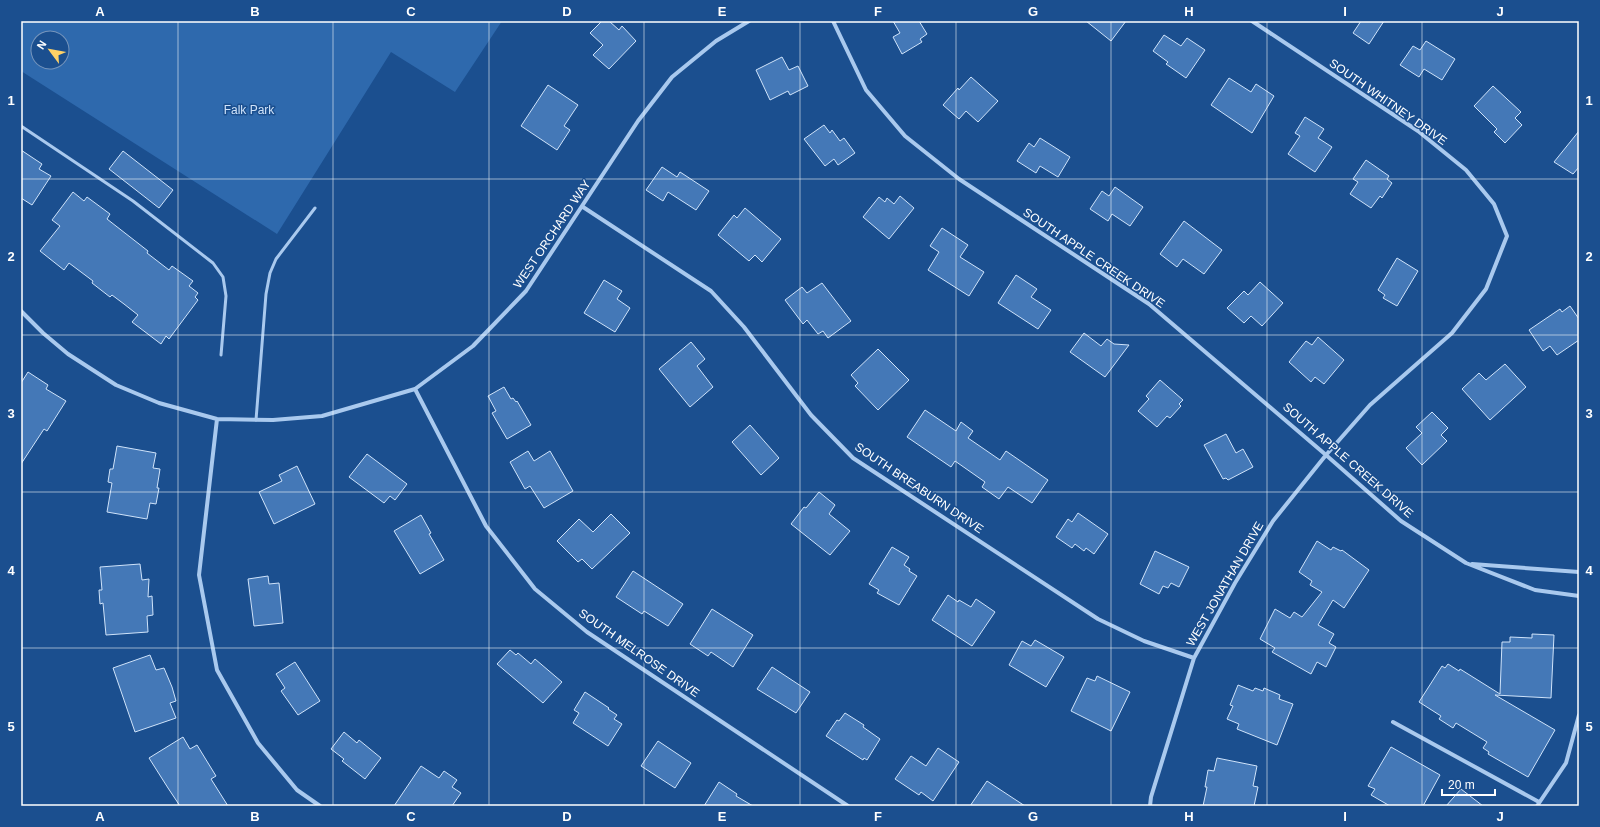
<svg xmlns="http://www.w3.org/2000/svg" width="1600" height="827" font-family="Arial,sans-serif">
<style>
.green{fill:#2e69ad;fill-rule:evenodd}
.building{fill:#4478b7;stroke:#cfe3fa}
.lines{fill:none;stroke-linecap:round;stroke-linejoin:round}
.service{stroke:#a9c9ee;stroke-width:3}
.minor{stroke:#a9c9ee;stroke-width:4}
.grid{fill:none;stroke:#fff;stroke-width:1;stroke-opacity:0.55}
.labels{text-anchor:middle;stroke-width:3;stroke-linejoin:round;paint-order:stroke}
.street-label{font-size:12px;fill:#fff;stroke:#1b4f8f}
.park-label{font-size:12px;fill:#cfe3fa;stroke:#1b4f8f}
.neatline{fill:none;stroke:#fff;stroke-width:1.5}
.grid-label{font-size:13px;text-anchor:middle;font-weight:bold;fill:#fff}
</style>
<rect width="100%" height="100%" fill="#1b4f8f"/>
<!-- green -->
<path class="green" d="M21 21H502L455 92 391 52 277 234 21 71ZM38 38H62V62H38Z"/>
<!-- building -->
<path class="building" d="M602 21H609L619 30 622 26 636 41 609 69 593 55 603 45 590 33Z
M893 21H919L927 34 920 39 922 42 902 54 893 37 900 33Z
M1086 21H1126L1111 41Z
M1361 21H1384L1369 44 1353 33Z
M1164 35 1181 46 1187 38 1205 50 1186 78 1166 64 1168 62 1153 51Z
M1426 41 1455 59 1442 80 1424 69 1419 77 1400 65 1413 46 1420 50Z
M782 57 789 70 798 66 808 86 790 95 788 91 770 100 756 70Z
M971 77 998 101 978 122 966 111 959 119 943 105 958 88 959 90Z
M1229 78 1251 92 1256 84 1274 96 1252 133 1211 105Z
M548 85 578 105 564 126 570 130 557 150 521 126Z
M1493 86 1521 112 1515 118 1522 125 1505 143 1494 132 1497 129 1474 106Z
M1305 117 1324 129 1318 138 1332 147 1315 172 1288 154 1300 136 1295 133Z
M824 125 830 133 832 130 840 141 844 138 855 153 838 165 834 159 825 166 804 139Z
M1579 131V167L1573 174 1554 162Z
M1040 138 1070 157 1058 177 1040 166 1036 173 1017 161 1029 143 1034 147Z
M21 150 42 164 39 169 51 176 32 205 21 198Z
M123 151 173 190 159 208 109 169Z
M1366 160 1389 176 1387 179 1392 183 1382 198 1380 196 1371 208 1350 194 1358 182 1353 179Z
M662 167 677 177 680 172 709 191 696 210 668 192 663 201 646 190Z
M1115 187 1143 207 1130 226 1112 214 1108 221 1090 209 1102 191 1109 196Z
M73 192 84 201 87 197 110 214 107 219 148 251 147 253 169 270 172 266 193 281 189 286 198 293 195 297 198 300 169 339 166 336 161 344 132 322 138 315 124 304 112 295 110 297 92 283 93 281 69 263 64 270 40 251 60 226 52 220Z
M900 196 914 208 889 239 863 217 879 197 885 202 887 198 894 204Z
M745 208 781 239 762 262 755 255 749 261 718 235 734 215 737 218Z
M1184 221 1222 250 1204 274 1183 259 1177 267 1160 254Z
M942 228 968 245 960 257 984 272 969 296 928 270 939 252 930 246Z
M1397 258 1418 271 1397 306 1383 298 1385 295 1378 290Z
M1016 275 1037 289 1031 297 1051 310 1038 329 998 303Z
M604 280 622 291 617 299 630 308 615 332 584 313Z
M1260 282 1283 303 1262 326 1251 316 1244 323 1227 308 1244 291 1248 295Z
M822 283 851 321 828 338 823 331 818 334 807 320 803 324 785 300 802 287 807 293Z
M1570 306 1579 319V340L1557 355 1550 346 1543 351 1529 330 1560 309 1562 312Z
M1084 333 1101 346 1107 339 1114 344 1129 345 1105 377 1070 352Z
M1318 337 1344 360 1324 384 1315 377 1311 382 1289 362 1306 341 1312 345Z
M691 342 705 359 697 366 713 387 690 407 659 369Z
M878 349 909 380 878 410 855 386 858 383 851 375Z
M1505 364 1526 387 1490 420 1462 389 1479 373 1486 380Z
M28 372 48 385 46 389 66 401 47 431 44 429 21 464V383Z
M1160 380 1183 400 1179 404 1181 406 1170 418 1167 416 1157 427 1138 411 1149 399 1146 396Z
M504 387 511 399 513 398 516 402 517 401 531 425 507 439 492 413 496 411 488 396Z
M925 410 956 431 961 422 973 431 968 438 1000 460 1006 451 1048 480 1032 503 1008 487 999 499 982 487 985 482 955 461 951 467 907 437Z
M1432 412 1448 428 1441 435 1447 441 1422 465 1406 448 1422 433 1416 427Z
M750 425 779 458 761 475 732 442Z
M1226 434 1236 453 1243 449 1253 467 1228 480 1226 478 1223 479 1204 445Z
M117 446 156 453 153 468 160 469 157 488H159L156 504 150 503 147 519 107 512 112 483 108 482 110 469H113Z
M528 451 534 461 550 451 573 491 544 508 530 486 525 489 510 462Z
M367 454 407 484 395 500 390 496 384 503 349 477Z
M297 466 315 504 274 524 259 492 282 481 279 475Z
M819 492 835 505 829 514 850 531 830 555 791 524 804 507 806 508Z
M1078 513 1108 534 1094 554 1086 548 1084 551 1075 544 1072 548 1056 537 1068 519 1072 522Z
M611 514 630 533 592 569 582 559 578 562 557 541 579 519 593 532Z
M421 515 431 533 429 534 444 560 420 574 394 531Z
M1317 541 1331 550 1333 547 1341 551 1342 550 1369 570 1344 608 1333 600 1318 625 1334 634 1329 643 1336 647 1326 667 1317 662 1311 674 1272 652 1275 648 1260 639 1275 609 1290 618 1294 612 1302 617 1322 592 1310 585 1312 581 1299 572Z
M892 547 909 557 904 565 910 569 909 571 917 576 899 605 877 593 879 590 869 584Z
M1155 551 1189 567 1179 587 1171 583 1168 588 1163 586 1159 594 1140 584Z
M140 564 142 580 149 579 148 597 152 596 153 615 147 616 148 632 106 635 103 603 100 604 99 590H102L100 567Z
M633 571 683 604 668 626 644 611 642 614 616 597Z
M268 576 269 584 279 583 283 623 254 626 248 579Z
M948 595 958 602 959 600 971 607 976 599 995 612 972 646 932 620Z
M712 609 753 635 733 667 711 652 708 656 690 644Z
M1532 634 1554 635 1551 698 1495 695 1555 730 1528 777 1488 754 1489 752 1483 748 1487 742 1456 723 1453 728 1439 719 1441 716 1419 702 1442 666 1445 668 1448 664 1459 671 1460 669 1500 694 1502 642H1510V637L1532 638Z
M1035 640 1064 657 1046 687 1009 665 1022 641 1031 646Z
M510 650 516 655 518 653 531 664 535 659 562 682 543 703 497 664Z
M150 655 156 670 164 668 172 687 176 701 170 703 176 718 135 732 113 668Z
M295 662 320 701 298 715 281 691 285 688 276 674Z
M772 667 810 692 796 713 757 689Z
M1097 676 1130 692 1111 731 1071 711 1087 678 1095 681Z
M1238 685 1253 691 1255 688 1263 691 1264 688 1280 695 1279 699 1293 704 1277 745 1237 729 1239 724 1227 719 1233 706 1230 705Z
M585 692 609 708 608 709 617 715 614 719 622 724 608 746 573 723 579 713 574 710Z
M845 713 864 725 863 727 880 739 867 760 864 758 863 760 826 736 837 720 839 721Z
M344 732 357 743 359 740 381 758 365 779 342 761 344 759 331 749Z
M183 737 190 749 197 745 216 776 211 779 228 806H180L168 788 149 758Z
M658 741 691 763 675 788 641 766Z
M1391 747 1440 775 1423 806H1390L1371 795 1375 789 1368 786Z
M938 748 959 762 933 801 921 792 919 795 895 779 911 756 926 766Z
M1217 758 1257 766 1253 786 1258 787 1254 806H1203L1207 787H1205L1208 770 1214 771Z
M421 766 439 778 444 771 457 780 452 787 461 793 452 806H394Z
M987 781 1025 806H970Z
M719 782 737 794 736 796 753 806H704Z
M1461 789 1483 806H1446Z"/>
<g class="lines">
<!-- service -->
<path class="service" d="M21 126 133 201 213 263 223 277 226 296 221 355
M256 420 266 294 270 273 276 259 315 208"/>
<!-- minor -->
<path class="minor" d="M833 21 866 90 905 136 959 179 1149 304 1326 455 1401 521 1466 563 1535 590 1579 596
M583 207 711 291 744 327 811 415 853 458 1098 619 1144 641 1194 658
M21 311 43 333 68 354 116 385 159 403 217 419 273 420 322 416 415 389 473 346 526 291 638 121 672 77 716 41 749 21
M415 389 486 526 535 589 587 632 848 806
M217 419 199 575 217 670 258 743 297 790 320 806
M1472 564 1579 572
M1393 722 1539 802
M1150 806 1151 797 1194 658 1235 583 1273 521 1326 455 1370 405 1452 333 1486 289 1507 236 1494 204 1466 170 1418 131 1252 21
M1537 806 1566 763 1579 715"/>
</g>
<!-- grid -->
<path class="grid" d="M178 21V806M333 21V806M489 21V806M644 21V806M800 21V806M956 21V806M1111 21V806M1267 21V806M1422 21V806M21 179H1579M21 335H1579M21 492H1579M21 648H1579"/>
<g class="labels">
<!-- street labels -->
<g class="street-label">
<text transform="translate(1388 102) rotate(35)" y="4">SOUTH WHITNEY DRIVE</text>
<text transform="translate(552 234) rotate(-56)" y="4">WEST ORCHARD WAY</text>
<text transform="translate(1094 258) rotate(34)" y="4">SOUTH APPLE CREEK DRIVE</text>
<text transform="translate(1348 460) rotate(41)" y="4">SOUTH APPLE CREEK DRIVE</text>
<text transform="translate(919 488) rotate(34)" y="4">SOUTH BREABURN DRIVE</text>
<text transform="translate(1225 584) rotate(-60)" y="4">WEST JONATHAN DRIVE</text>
<text transform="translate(639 653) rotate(35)" y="4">SOUTH MELROSE DRIVE</text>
</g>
<!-- park labels -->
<g class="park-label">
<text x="249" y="114">Falk Park</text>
</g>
</g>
<!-- border -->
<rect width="1600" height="827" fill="none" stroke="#1b4f8f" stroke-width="44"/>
<!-- north arrow -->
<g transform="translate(50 50) rotate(302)"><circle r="19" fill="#1b4f8f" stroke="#7695bc"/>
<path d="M0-3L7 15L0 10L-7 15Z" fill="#ffd166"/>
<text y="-6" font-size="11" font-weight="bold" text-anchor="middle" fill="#ffffff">N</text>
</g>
<!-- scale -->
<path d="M1442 789v6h53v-6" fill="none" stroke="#ffffff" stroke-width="2"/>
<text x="1448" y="789" font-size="12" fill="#ffffff" stroke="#1b4f8f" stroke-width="3" paint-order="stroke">20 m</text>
<rect x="22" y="22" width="1556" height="783" class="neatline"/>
<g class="grid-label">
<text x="100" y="16">A</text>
<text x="255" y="16">B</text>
<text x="411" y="16">C</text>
<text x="567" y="16">D</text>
<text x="722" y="16">E</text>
<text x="878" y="16">F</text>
<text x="1033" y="16">G</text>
<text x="1189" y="16">H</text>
<text x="1345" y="16">I</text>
<text x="1500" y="16">J</text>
<text x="11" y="105">1</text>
<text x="1589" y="105">1</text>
<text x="11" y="261">2</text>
<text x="1589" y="261">2</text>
<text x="11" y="418">3</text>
<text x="1589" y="418">3</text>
<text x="11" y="575">4</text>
<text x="1589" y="575">4</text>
<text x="11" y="731">5</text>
<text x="1589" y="731">5</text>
<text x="100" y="821">A</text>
<text x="255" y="821">B</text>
<text x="411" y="821">C</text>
<text x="567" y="821">D</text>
<text x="722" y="821">E</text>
<text x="878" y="821">F</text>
<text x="1033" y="821">G</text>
<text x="1189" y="821">H</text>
<text x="1345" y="821">I</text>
<text x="1500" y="821">J</text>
</g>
</svg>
